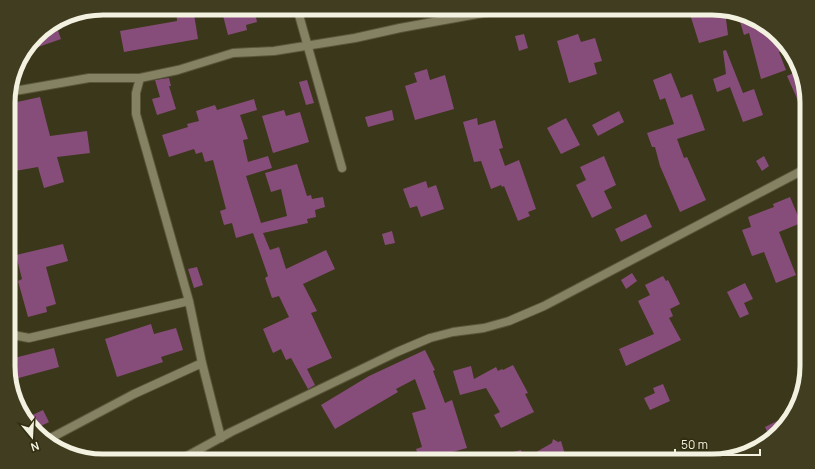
<svg xmlns="http://www.w3.org/2000/svg" width="815" height="469" font-family="Manrope,sans-serif">
<style>
.building{fill:#874d7a}
.lines{fill:none;stroke-linecap:round;stroke-linejoin:round}
.minor-casing{stroke:#58553a;stroke-width:10}
.minor{stroke:#858264;stroke-width:8}
.rim{fill:none;stroke:#f3f2e0;stroke-width:5}
</style>
<rect width="100%" height="100%" fill="#3b371a"/>
<!-- building -->
<path class="building" d="M176 8H193L198 39 124 52 120 31 177 21Z
M221 8H254L257 22 246 25 247 30 228 35Z
M700 8H712L725 11 728 35 699 43 689 11Z
M738 15 760 21 764 30 768 29 780 40 784 51 779 52 786 70 761 79 749 33 744 35Z
M55 22 61 39 24 52 40 32Z
M524 34 528 48 519 51 515 36Z
M578 34 581 42 595 38 602 61 594 63 597 74 569 83 557 41Z
M726 50 743 93 754 89 763 115 743 122 730 87 717 92 713 79 726 74 723 51Z
M427 69 430 80 445 75 454 109 415 120 405 86 417 82 414 73Z
M798 71 807 96V100L799 103 787 76Z
M671 73 681 98 692 94 705 130 677 139 684 158 687 157 706 200 680 212 660 166 655 147H652L647 133 674 124 665 98 660 100 653 80Z
M169 78 171 86H169L176 109 157 115 152 99 160 97 155 80Z
M307 80 314 103 306 105 299 82Z
M40 97 50 136 87 131 90 153 57 157 64 182 44 188 38 167 9 172V102L16 100 17 102Z
M254 99 257 110 240 115 248 139 243 140 248 162 268 156 272 168 246 176 261 223 287 216 281 189 271 192 265 173 297 164 307 196 311 195 312 199 323 197 325 207 315 210 316 217 307 219 308 223 263 233 270 250 279 247 286 269 326 250 335 269 303 284 317 311 311 313 332 358 307 369 315 385 308 389 291 358 286 360 281 349 273 353 263 329 289 317 279 296 272 298 265 278 268 276 253 233 236 238 232 223 224 225 220 211 226 209 213 160 205 162 202 152 196 154 194 149 169 157 162 135 188 127 187 124 199 121 196 111 215 105 217 110Z
M284 110 286 116 300 112 309 142 273 153 262 116Z
M392 110 394 120 368 127 365 117Z
M619 111 624 122 598 136 592 125Z
M477 118 478 125 495 120 503 148 499 149 505 166 519 160 536 209 528 212 530 216 518 221 504 186 502 187 501 185 491 189 481 161 474 162 463 122Z
M566 118 580 145 561 154 547 128Z
M604 156 616 185 604 191 612 208 592 218 576 185 586 180 580 167Z
M764 156 769 166 762 171 756 161Z
M426 181 428 188 436 185 444 209 421 217 417 206 410 208 403 189Z
M790 197 801 223 779 232 796 275 776 283 764 252 752 256 742 230 751 227 748 217 774 207 773 204Z
M646 214 652 227 621 242 615 229Z
M392 231 395 243 385 245 382 234Z
M63 244 68 261 46 267 56 304 46 307 47 312 28 317 18 281 22 279 16 255Z
M197 267 203 285 194 288 188 269Z
M632 273 637 281 626 289 621 280Z
M663 276 666 281 668 280 680 304 670 309 673 316 669 318 681 340 626 366 619 349 654 334 638 301 650 295 645 285Z
M745 283 753 299 744 303 749 314 740 318 727 292Z
M151 324 154 334 176 328 183 350 161 357 163 362 117 377 105 339Z
M54 348 59 367 15 379 10 359Z
M425 350 435 370 433 371 445 403 452 400 467 448 420 461 416 449 422 447 412 413 426 409 415 379 396 389 398 392 335 429 321 405 369 376Z
M513 365 528 393 525 394 534 412 501 428 494 415 500 412 486 388 460 395 453 371 471 366 474 379 496 367 498 371 502 369 503 370Z
M663 384 670 401 650 410 644 398 655 393 653 388Z
M43 410 49 422 35 429 24 419Z
M791 414 792 416 770 438 765 427Z
M553 439 558 442 561 441 567 461H511L509 453 521 450 524 459 552 443Z"/>
<g class="lines">
<!-- minor casing -->
<g class="minor-casing">
<path id="minor" d="M297 8 342 168
M140 78 136 93V114L189 301 202 363 221 438
M9 92 89 78H140L178 70 233 53 274 51 355 38 400 28 511 8
M9 327 13 335 29 338 189 301
M47 440 134 394 202 363
M178 461 231 432 397 352 430 338 453 332 484 328 509 321 544 306 807 168"/>
</g>
<!-- minor -->
<use href="#minor" class="minor"/>
</g>
<!-- crop -->
<path d="M0 0H815V469H0ZM103 15H712A88 88 0 0 1 800 103V366A88 88 0 0 1 712 454H103A88 88 0 0 1 15 366V103A88 88 0 0 1 103 15Z" fill="#413d21" fill-rule="evenodd"/>
<path class="rim" d="M103 15H712A88 88 0 0 1 800 103V366A88 88 0 0 1 712 454H103A88 88 0 0 1 15 366V103A88 88 0 0 1 103 15Z"/>
<!-- north arrow -->
<g transform="translate(32 437) rotate(162)" stroke="#312d10" stroke-width="3" paint-order="stroke">
<path d="M0-3L7 15L0 10L-7 15Z" fill="#f3f2e0"/>
<text y="-6" font-size="11" font-weight="bold" text-anchor="middle" fill="#f3f2e0">N</text>
</g>
<!-- scale -->
<path d="M675 449v6h85v-6" fill="none" stroke="#f3f2e0" stroke-width="2"/>
<text x="681" y="449" font-size="12" fill="#f3f2e0" stroke="#312d10" stroke-width="3" paint-order="stroke">50 m</text>
</svg>
